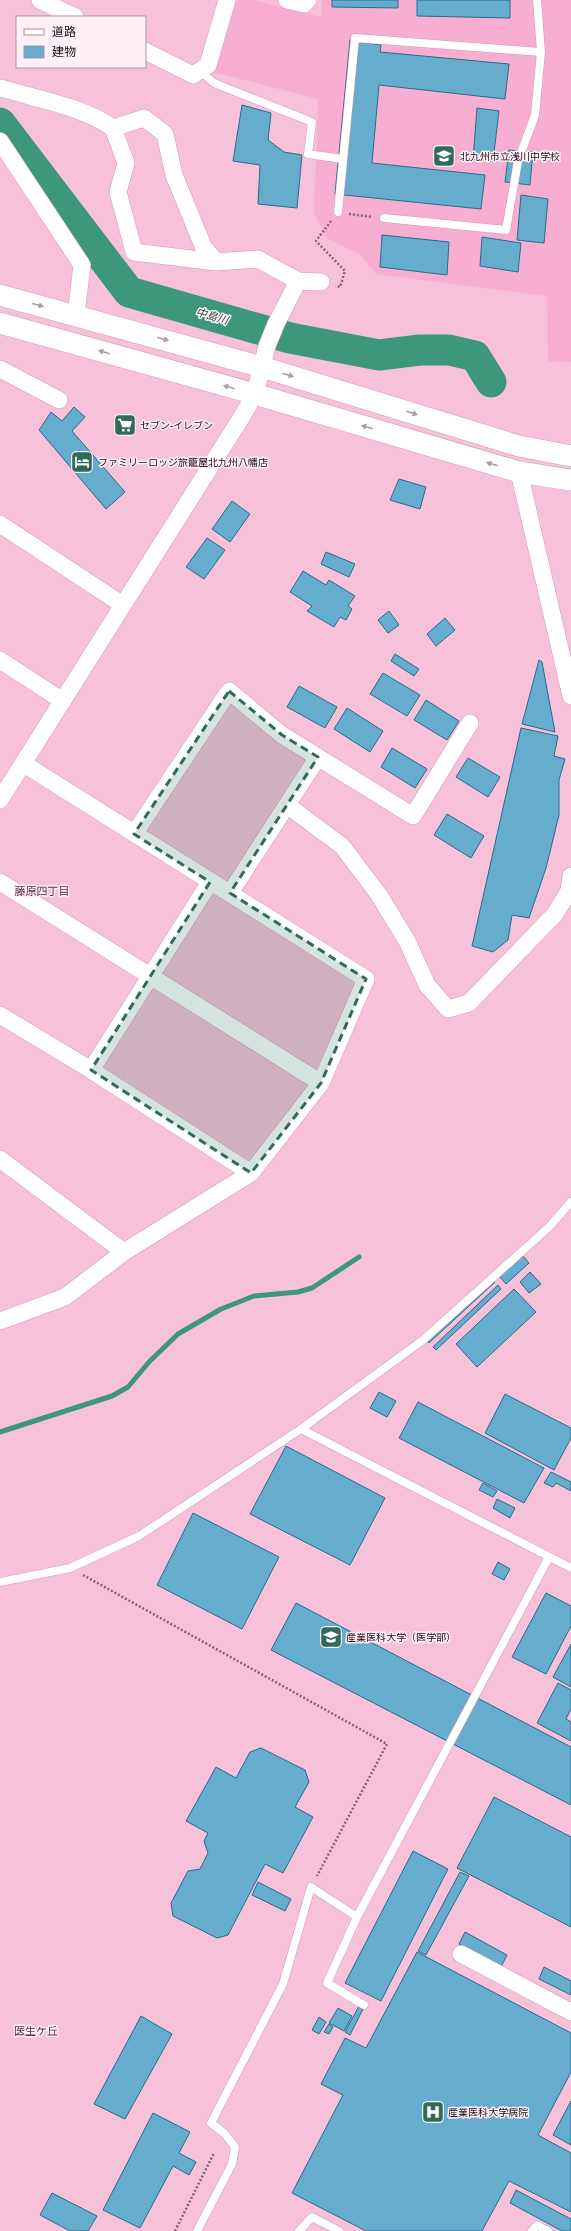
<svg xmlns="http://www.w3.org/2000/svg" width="571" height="2231" font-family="Helvetica,'Noto Sans JP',sans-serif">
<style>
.built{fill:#f8aed0}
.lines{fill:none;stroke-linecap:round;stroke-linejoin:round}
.stream{stroke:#3d977b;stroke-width:5}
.river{stroke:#3d977b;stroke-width:31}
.building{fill:#65accd;stroke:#246d8c}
.service-casing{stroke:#d596b3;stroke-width:9}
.minor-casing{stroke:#d596b3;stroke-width:18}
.tertiary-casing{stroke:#d596b3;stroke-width:22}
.path{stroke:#886275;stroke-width:2.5;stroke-dasharray:2 2;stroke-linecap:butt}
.service{stroke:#fff;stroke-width:8}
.minor{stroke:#fff;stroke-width:17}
.tertiary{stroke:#fff;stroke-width:21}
.oneway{fill:#a79da2}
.marked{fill:#2e6c59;fill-opacity:0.2;stroke:#2e6c59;stroke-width:3;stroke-dasharray:8 5;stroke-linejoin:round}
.labels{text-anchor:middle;stroke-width:3;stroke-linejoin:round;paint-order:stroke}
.poi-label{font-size:10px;fill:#220b17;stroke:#fef0f6;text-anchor:start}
.water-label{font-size:11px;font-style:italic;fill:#2b473d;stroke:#fef0f6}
.neighbourhood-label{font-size:11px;fill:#622c48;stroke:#fef0f6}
</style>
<rect width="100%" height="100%" fill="#f7c1da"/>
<!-- built -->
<path class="built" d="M240 0H254L321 17 322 0H571V362L548 361 547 296 376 274 361 255 328 239 314 213 318 99 213 72 236 1Z"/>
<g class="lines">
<!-- stream -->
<path class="stream" d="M0 1432 112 1396 128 1387 149 1362 178 1334 221 1309 254 1296 298 1292 312 1288 359 1257"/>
<!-- river -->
<path class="river" d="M0 123 129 292 290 338 379 355 420 350H449L475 356 491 382"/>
</g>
<!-- building -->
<path class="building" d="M332 0H398V8L332 7Z
M417 0H510V18L417 16Z
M350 40 381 45 380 52 509 64 505 99 379 85 372 163 485 175 481 209 335 194Z
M242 105 271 113 268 140 284 152 302 155 297 208 258 204 260 165 233 161Z
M477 108 499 111 493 161 473 159Z
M509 150 533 152 530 185 505 182Z
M521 195 548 199 544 243 517 240Z
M382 235 449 242 447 275 380 267Z
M482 237 521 243 518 272 480 266Z
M74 407 85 417 72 431 125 492 106 509 39 430 51 412 62 421Z
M399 479 426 487 420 509 390 500Z
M232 501 250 514 230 542 212 529Z
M207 538 225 550 204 579 186 567Z
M326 552 355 564 349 577 321 564Z
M303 571 326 585 329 580 355 596 348 606 352 609 346 620 340 617 334 627 307 611 312 606 290 592Z
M389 611 399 625 388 633 378 620Z
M445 618 455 630 436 646 427 634Z
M395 654 419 669 414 676 391 661Z
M539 660 542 662 555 732 522 724Z
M383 673 420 695 407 716 370 694Z
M299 686 337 707 325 728 287 707Z
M426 700 459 721 447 740 414 720Z
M347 708 383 731 370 752 334 729Z
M521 728 558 736 554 756 565 759 559 780V815L546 868 529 918 512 915 508 940 493 952 472 946Z
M392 748 427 769 415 788 381 767Z
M468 758 500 777 488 797 456 777Z
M447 814 484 836 471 858 434 835Z
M521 1254 529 1263 506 1284 499 1276Z
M530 1272 541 1284 529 1293 520 1282Z
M491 1278 495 1282 429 1343 426 1339Z
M498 1285 501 1289 436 1350 433 1347Z
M514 1289 536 1312 477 1367 456 1344Z
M379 1392 396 1401 387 1417 370 1408Z
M505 1394 571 1428V1438L554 1470 485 1433Z
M418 1402 544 1468 524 1503 399 1438Z
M286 1446 385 1498 350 1565 250 1514Z
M551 1472 571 1482V1491L556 1483 553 1487 544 1483Z
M483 1483 497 1491 493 1497 479 1490Z
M497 1499 515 1508 510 1518 493 1508Z
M193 1513 279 1557 242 1629 157 1585Z
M498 1562 510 1569 504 1580 492 1574Z
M546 1593 571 1606V1626L546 1674 512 1657Z
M296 1603 571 1747V1805L271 1650Z
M571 1644V1687L553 1677Z
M558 1683 571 1690V1709L566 1719 571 1722V1741L537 1723Z
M261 1748 305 1770 309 1782 295 1807 313 1817 283 1873 265 1864 228 1935 217 1938 173 1916 171 1903 188 1871 200 1869 208 1853 204 1841 208 1833 186 1821 216 1767 236 1778 250 1752Z
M494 1797 571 1837V1927L457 1868Z
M413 1851 448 1869 381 2001 345 1983Z
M460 1872 469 1876 426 1955 418 1951Z
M258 1882 291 1899 285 1911 252 1895Z
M465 1932 507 1955 501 1967 459 1944Z
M417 1952 571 2033V2072L538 2135 571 2153V2212L509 2181 482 2231H366L292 2193 343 2095 321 2084 345 2038 366 2048Z
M544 1967 571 1981V1995L539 1979Z
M359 2006 363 2009 350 2035 345 2032Z
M338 2008 352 2016 344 2031 329 2023Z
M141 2016 172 2034 125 2119 94 2104Z
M319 2017 326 2022 319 2034 312 2030Z
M329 2024 333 2027 329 2034 324 2032Z
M571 2101V2145L553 2135Z
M153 2113 190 2132 179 2153 196 2162 189 2175 173 2166 140 2228 103 2210Z
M516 2190 571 2219V2231H562L510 2203Z
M52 2193 97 2216 88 2231H70L40 2215Z"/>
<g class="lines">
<!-- service casing -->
<g class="service-casing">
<path id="service" d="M200 71 214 83 312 122 308 154 343 159
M338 212 355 38 541 52
M384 218 506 230 518 161 535 115 541 52 537 0
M301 1429 571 1568
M0 1582 70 1568 139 1536 301 1429 423 1340 549 1227 571 1202
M364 2005 327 1983 357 1917 549 1557
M197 2231 232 2164 235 2147 225 2134 211 2123 283 1984 311 1887 357 1917
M299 2231 312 2217 339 2231
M532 2231 537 2225 548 2231"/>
</g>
<!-- minor casing -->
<g class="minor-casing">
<path id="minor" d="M40 0 75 17
M287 0 304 4 308 0
M145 51 193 75 208 65 227 0
M0 88C38 99 81 106 113 128
M0 141 82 265 76 315
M216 262 203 246 174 175 165 134 144 118 113 128 126 163 118 192 134 252 216 262 258 259 298 281
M0 369 59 400
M519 472 571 696
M0 524 123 605
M0 660 63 701
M0 800 241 418 255 394 267 346 276 324 298 281 321 282
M287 805 342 846 379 895 407 941 427 985 448 1009 469 1003 555 914 569 891 571 876
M134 834 229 691 282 735 413 816 470 723
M0 882 321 1083
M230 893 318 757
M0 1015 91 1070 251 1173
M91 1070 210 882
M0 1159 124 1252
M0 1321 65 1297 124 1252 251 1173 321 1083 366 979 24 764
M461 1954 571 2012"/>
</g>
<!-- tertiary casing -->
<g class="tertiary-casing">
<path id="tertiary" d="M0 295 262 367 519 446 571 456
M0 323 255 394 519 472 571 480"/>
</g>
<!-- path -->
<path class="path" d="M349 214 372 217
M331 221 316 241 345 271 340 287 337 286
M83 1575 387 1744 317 1876
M175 2231 214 2153"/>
<!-- service -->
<use href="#service" class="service"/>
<!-- minor -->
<use href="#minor" class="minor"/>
<!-- tertiary -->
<use href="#tertiary" class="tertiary"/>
</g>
<!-- one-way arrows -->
<defs><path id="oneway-solid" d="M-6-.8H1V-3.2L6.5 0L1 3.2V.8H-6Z"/></defs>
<g class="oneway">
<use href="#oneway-solid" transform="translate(38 305) rotate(15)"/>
<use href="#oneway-solid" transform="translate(163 339) rotate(16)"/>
<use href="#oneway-solid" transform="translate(104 352) rotate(-164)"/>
<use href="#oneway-solid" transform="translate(288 375) rotate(17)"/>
<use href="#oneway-solid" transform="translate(229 387) rotate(-164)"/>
<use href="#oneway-solid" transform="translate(412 413) rotate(17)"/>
<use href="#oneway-solid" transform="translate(367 427) rotate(-164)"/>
<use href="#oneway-solid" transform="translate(492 464) rotate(-164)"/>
</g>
<!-- marked area -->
<path class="marked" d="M229 691 282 735 318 757 230 893 366 979 321 1083 251 1173 91 1070 210 882 134 834Z"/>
<!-- icons -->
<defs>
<g id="school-square" transform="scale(1.15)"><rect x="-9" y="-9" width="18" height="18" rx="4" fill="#2e6c59" stroke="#fef0f6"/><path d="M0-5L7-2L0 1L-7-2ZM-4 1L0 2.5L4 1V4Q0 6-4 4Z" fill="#fff"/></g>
<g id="supermarket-square" transform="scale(1.15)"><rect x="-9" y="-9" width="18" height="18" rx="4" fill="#2e6c59" stroke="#fef0f6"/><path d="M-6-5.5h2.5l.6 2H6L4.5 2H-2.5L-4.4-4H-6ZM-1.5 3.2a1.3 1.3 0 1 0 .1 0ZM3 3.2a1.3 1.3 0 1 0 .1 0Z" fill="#fff"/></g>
<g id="hotel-square" transform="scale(1.15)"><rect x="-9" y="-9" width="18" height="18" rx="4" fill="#2e6c59" stroke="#fef0f6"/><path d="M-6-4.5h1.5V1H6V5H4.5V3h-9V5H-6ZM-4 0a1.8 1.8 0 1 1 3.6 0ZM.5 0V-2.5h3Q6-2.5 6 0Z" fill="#fff"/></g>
<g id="university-square" transform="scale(1.15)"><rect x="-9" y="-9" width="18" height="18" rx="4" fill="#2e6c59" stroke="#fef0f6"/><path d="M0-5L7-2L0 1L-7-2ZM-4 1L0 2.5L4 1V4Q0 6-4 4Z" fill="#fff"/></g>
<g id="hospital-square" transform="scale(1.15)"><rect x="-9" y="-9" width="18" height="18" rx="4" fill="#2e6c59" stroke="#fef0f6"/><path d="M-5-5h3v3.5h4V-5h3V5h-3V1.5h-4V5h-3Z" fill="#fff"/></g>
</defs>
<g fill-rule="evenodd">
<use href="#school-square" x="444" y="156"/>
<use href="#supermarket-square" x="125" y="425"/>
<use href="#hotel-square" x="82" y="462"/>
<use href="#university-square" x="331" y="1637"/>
<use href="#hospital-square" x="433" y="2112"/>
</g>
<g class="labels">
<!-- poi labels -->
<g class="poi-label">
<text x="460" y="160">北九州市立浅川中学校</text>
<text x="140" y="429">セブン-イレブン</text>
<text x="98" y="466">ファミリーロッジ旅籠屋北九州八幡店</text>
<text x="346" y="1641">産業医科大学（医学部）</text>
<text x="448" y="2116">産業医科大学病院</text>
</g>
<!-- water labels -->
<g class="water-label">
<text transform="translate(212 316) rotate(16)" y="4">中島川</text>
</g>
<!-- neighbourhood labels -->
<g class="neighbourhood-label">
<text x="42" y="895">藤原四丁目</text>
<text x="36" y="2035">医生ケ丘</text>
</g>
</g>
<!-- legend -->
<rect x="16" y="16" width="130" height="52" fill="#fef0f6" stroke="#a6949d"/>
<rect x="24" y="29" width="20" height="6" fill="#ffffff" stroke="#a6949d"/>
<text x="52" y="36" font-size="12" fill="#220b17">道路</text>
<rect x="24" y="46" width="20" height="12" fill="#65accd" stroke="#a6949d"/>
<text x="52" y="56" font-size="12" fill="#220b17">建物</text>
</svg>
